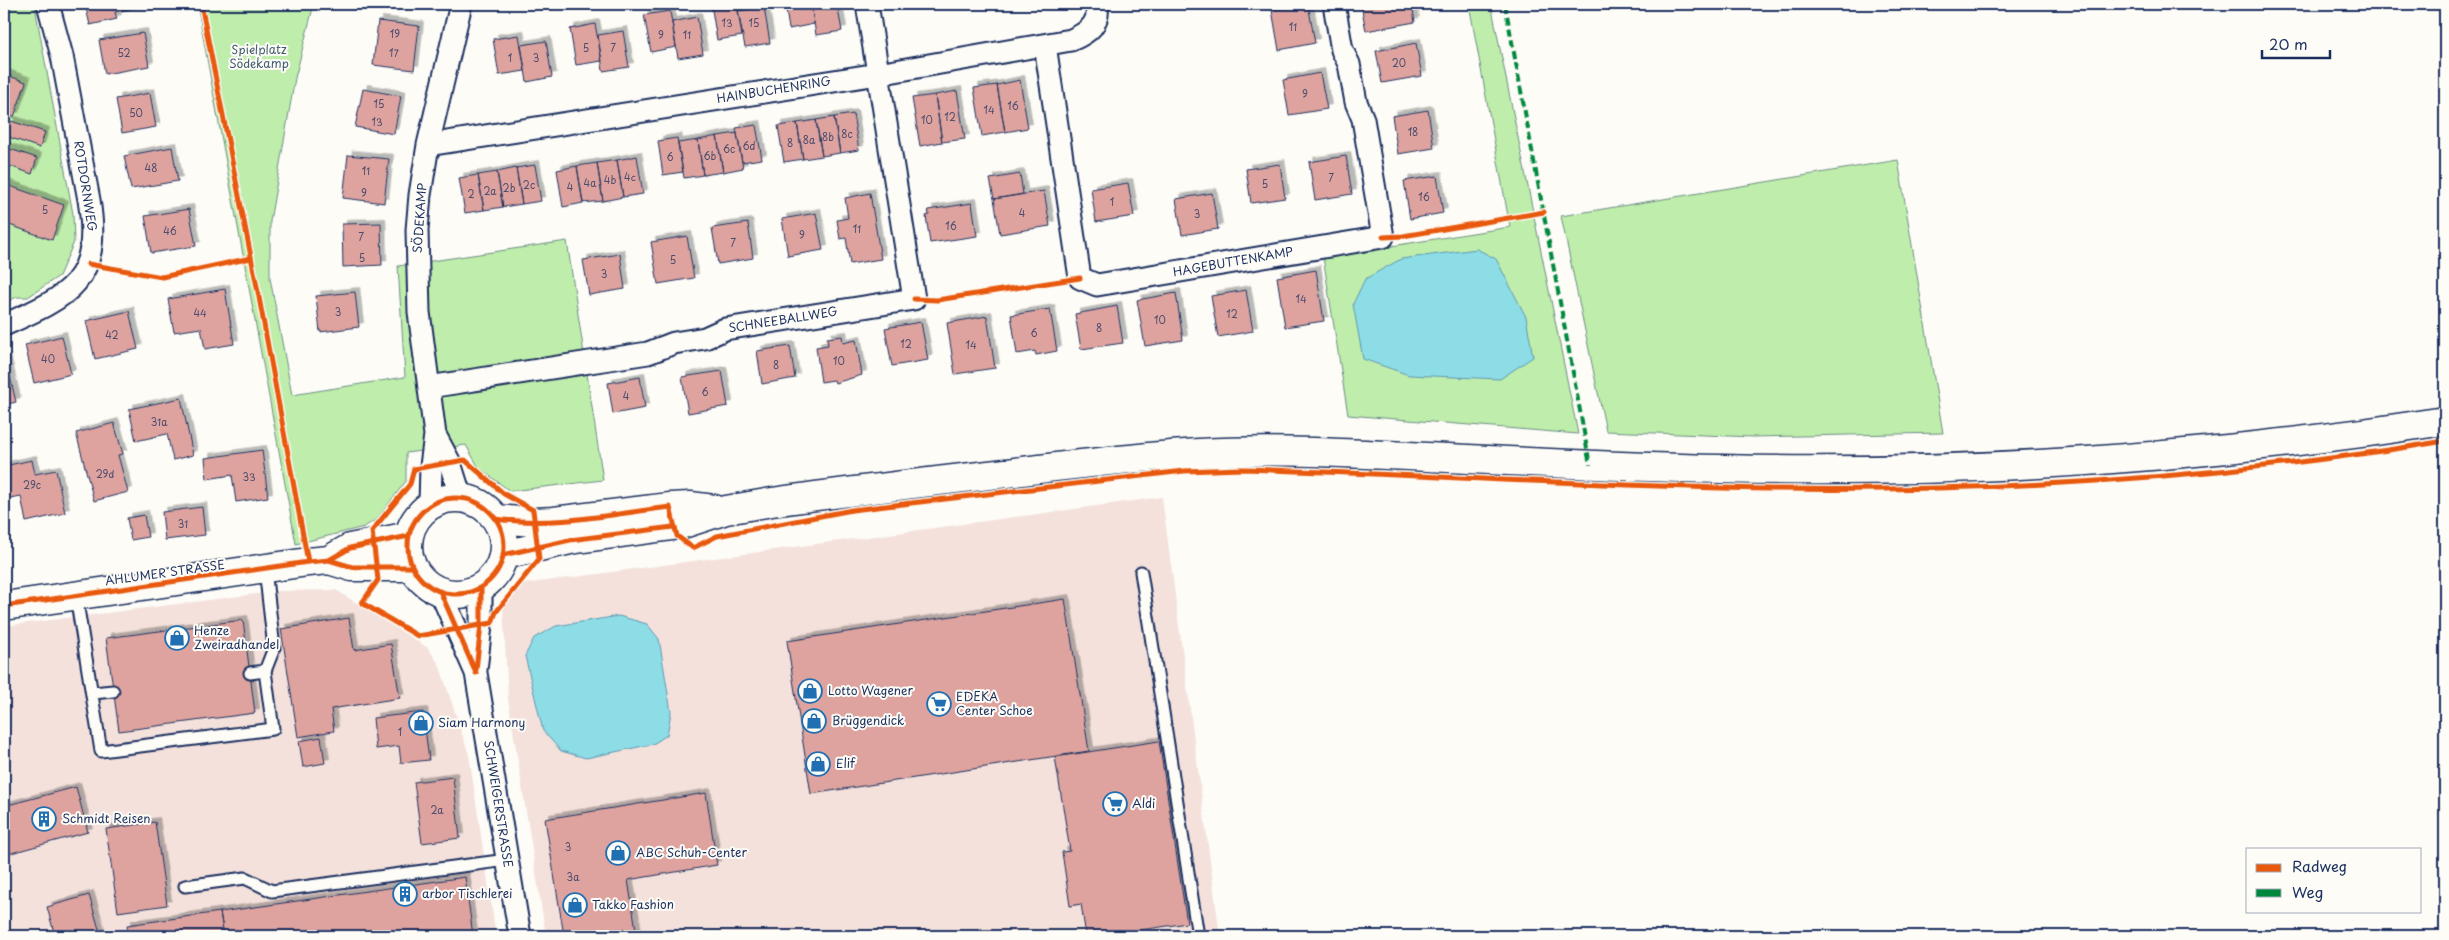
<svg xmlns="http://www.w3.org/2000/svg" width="2449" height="940" font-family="'Playpen Sans',sans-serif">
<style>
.built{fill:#f4e1dc}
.green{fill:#bfedab;stroke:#6d8e84}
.water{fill:#8ddde7;stroke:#5f97b0}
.building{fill:#dea39e;stroke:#1b2f5e;filter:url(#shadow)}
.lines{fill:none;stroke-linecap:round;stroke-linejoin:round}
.lane-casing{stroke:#1b2f5e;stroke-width:15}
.street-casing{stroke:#1b2f5e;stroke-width:25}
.secondary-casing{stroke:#1b2f5e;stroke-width:31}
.lane{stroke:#fdfcf7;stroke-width:11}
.street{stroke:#fdfcf7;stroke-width:21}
.secondary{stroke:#fdfcf7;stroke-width:28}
.quiet{stroke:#00873e;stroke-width:4;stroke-dasharray:8 4;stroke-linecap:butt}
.cycleway-casing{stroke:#fdfcf7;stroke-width:8}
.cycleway{stroke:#e8590c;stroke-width:5}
.labels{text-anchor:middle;stroke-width:4;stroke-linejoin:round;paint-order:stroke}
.number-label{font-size:10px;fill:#4c4c6e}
.park-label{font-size:12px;fill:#445e71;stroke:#fdfcf7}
.street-label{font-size:12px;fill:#1b2f5e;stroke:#fdfcf7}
.poi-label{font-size:12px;fill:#1b2f5e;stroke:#fdfcf7;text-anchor:start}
</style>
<defs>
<filter id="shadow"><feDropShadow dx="4.5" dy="-4.5" stdDeviation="0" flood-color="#0004"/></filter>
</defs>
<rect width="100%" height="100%" fill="#fdfcf7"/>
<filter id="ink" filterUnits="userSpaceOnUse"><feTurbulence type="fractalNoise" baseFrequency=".02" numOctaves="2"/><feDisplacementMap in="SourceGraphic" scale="10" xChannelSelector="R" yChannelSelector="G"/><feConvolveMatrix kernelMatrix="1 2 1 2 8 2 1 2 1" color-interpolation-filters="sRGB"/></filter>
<g filter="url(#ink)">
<!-- built -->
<path class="built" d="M1162 497 1220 936H546L508 699 503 607 524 584Z
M336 590 428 648 439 664 469 755 496 936H4V626L279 591Z"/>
<!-- green -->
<path class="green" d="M4 4H32L35 7 73 214 74 242 59 276 28 297H17L4 303Z
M197 4H314L295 78 270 221V278L292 395 405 377 398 266 567 241 603 480 510 491 479 468 466 445 406 453V481L377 519 364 527 296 544Z
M1469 4H1491L1578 434 1348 415 1323 257 1510 227Z
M1898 160 1943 433 1753 437 1606 431 1561 216Z"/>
<!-- water -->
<path class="water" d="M1477 249 1496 259 1526 317 1533 357 1500 379 1409 375 1363 359 1353 304 1365 279 1401 259Z
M619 616 647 624 659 639 671 712 667 735 653 744 586 758 561 751 543 731 525 656 534 638 556 626Z"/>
<!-- building -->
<path class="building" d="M85 4H153L115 12 117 19 90 25Z
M711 4H737L742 36 717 40Z
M785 4H811L814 24 789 29Z
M811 4H837L842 31 816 35Z
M1308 4 1315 43 1279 50 1272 10Z
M1361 4H1412L1415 22 1366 31Z
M764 7 770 43 745 47 738 11Z
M670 11 676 47 651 52 644 15Z
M697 17 703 54 678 58 672 22Z
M378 21 419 26 414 70 373 65Z
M595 24 602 61 576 65 570 29Z
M623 31 629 67 603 71 598 35Z
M143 33 149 66 105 74 99 40Z
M519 35 525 71 499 75 493 39Z
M546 41 552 77 527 82 521 45Z
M1416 43 1422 76 1382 83 1376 51Z
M1320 73 1327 109 1289 115 1283 80Z
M4 74 26 82 14 117 4 114Z
M1020 80 1028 128 1005 132 997 85Z
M997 85 1005 132 982 136 974 88Z
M363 89 401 96 394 134 355 127Z
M957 91 965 139 942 142 935 95Z
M150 93 156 127 122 133 116 99Z
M935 95 942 142 920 146 912 98Z
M1428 110 1434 148 1398 154 1392 116Z
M853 114 859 150 840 153 834 117Z
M834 117 840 153 822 156 816 120Z
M816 120 822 156 803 159 797 123Z
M11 121 45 132 40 148 6 136Z
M797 123 803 159 784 162 778 126Z
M756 125 762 159 742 162 736 128Z
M737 133 743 168 723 172 717 136Z
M717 136 723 172 703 175 698 140Z
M677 138 683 172 663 175 658 141Z
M698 140 703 175 684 178 678 143Z
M4 147 37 158 32 174 4 164Z
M172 147 178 181 131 189 124 156Z
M348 155 389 159 384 203 343 198Z
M637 156 643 194 623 197 617 160Z
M1346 156 1352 194 1315 200 1309 162Z
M617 160 623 197 603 201 597 163Z
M597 163 603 201 583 203 577 166Z
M1280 164 1285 198 1251 203 1246 169Z
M535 165 541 201 522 204 516 168Z
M577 166 583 203 563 207 557 170Z
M516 168 522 204 503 207 497 172Z
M497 172 503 207 484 210 478 175Z
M1020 174 1023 194 994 199 990 179Z
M478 175 484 210 465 213 459 178Z
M1437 176 1443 213 1410 219 1404 181Z
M1128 183 1134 216 1096 222 1091 189Z
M4 184 64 205 52 240 4 223Z
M1044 191 1050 226 1000 234 994 199Z
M870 193 881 259 850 264 846 238 840 239 837 220 848 218 845 198Z
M1212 193 1218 229 1182 235 1176 199Z
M972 203 977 236 930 243 926 216 929 215 928 210Z
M189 209 196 246 151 253 145 216Z
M816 213 823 250 788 256 782 219Z
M381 223 382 265 343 267 342 224Z
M748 223 753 258 718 264 712 228Z
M687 236 694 278 658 284 651 242Z
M620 254 625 289 589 295 583 260Z
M1316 270 1324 321 1285 327 1277 277Z
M225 289 234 344 205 349 201 328 174 332 168 299Z
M1246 290 1253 331 1218 337 1211 296Z
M355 292 359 327 320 332 316 296Z
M1176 293 1183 340 1145 346 1137 300Z
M1117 306 1123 343 1081 349 1075 314Z
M1050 309 1057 351 1036 355 1035 351 1017 354 1011 315Z
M129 311 138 349 95 359 86 321Z
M987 316 995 368 955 374 947 323Z
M921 322 928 360 892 366 885 328Z
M62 336 71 374 34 383 25 345Z
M842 336 843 343 856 340 862 375 835 383 834 380 821 382 816 347 828 345 827 338Z
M790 346 795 378 762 384 757 351Z
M6 359 16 402 4 405V360Z
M722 371 728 406 688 413 682 377Z
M640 377 645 408 613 414 608 383Z
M181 398 193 455 173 460 167 434 136 441 129 409Z
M114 423 123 454 118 455 128 492 94 501 76 433Z
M262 450 268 497 236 502 232 475 207 479 205 458Z
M32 460 35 474 56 470 65 513 26 522 21 496 4 499V466Z
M202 507 205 535 165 540 162 512Z
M144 515 148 537 131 540 127 518Z
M1065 599 1089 751 811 794 787 641Z
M349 618 354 650 391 644 400 698 331 709 334 731 298 737 281 629Z
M243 620 255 713 119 731 106 638Z
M423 712 429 760 401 763 399 746 376 749 373 718Z
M321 737 325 763 303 767 299 741Z
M1159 741 1187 923 1102 936H1086L1081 904 1070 906 1062 852 1070 851 1055 757Z
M453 777 460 838 422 843 414 782Z
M76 787 88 832 4 855V806Z
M706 793 717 865 628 880 637 936H564L545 819Z
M155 822 167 905 118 912 106 829Z
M465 877 473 936H224L220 912Z
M89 895 101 936H55L47 907Z
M220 912 224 936H128L127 925Z"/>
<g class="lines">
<!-- lane casing -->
<g class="lane-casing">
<path id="lane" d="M1141 572 1198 936
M76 596 101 751 273 729 265 671 274 648 265 569
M250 673 265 671
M93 693 113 691
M185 886 245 878 272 891 507 860"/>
</g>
<!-- street casing -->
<g class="street-casing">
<path id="street" d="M1045 45 1080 278 1097 285 1383 237 1363 119 1356 102 1349 64 1342 50 1334 4
M428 145 878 74 1071 40C1088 33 1100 24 1097 4
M4 325C70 296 102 281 89 200L62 56 48 4
M429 387 648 353 674 343 705 338 725 329 914 299 867 4
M435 435 450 463 461 498
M430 505 431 466 435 435 419 312 417 230 420 195 428 145 461 4
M440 591 476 673 520 936
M476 670 481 625V587"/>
</g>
<!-- secondary casing -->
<g class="secondary-casing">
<path id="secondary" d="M408 546a48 48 0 1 1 96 0a48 48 0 1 1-96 0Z
M496 519 534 522 554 521 670 507 690 506 714 509
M503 555 570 540 680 525 726 510 772 502C850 491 928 482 1006 473 1071 465 1135 457 1199 453 1275 449 1351 453 1427 457 1526 462 1624 467 1722 469 1965 475 2206 458 2445 421
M329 560 350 548 409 536
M4 606 308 562 329 560 352 567H412"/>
</g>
<!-- lane -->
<use href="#lane" class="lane"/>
<!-- street -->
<use href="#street" class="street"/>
<!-- secondary -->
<use href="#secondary" class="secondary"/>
<!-- quiet -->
<path class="quiet" d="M1505 4 1590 465"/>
<!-- cycleway casing -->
<g class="cycleway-casing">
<path id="cycleway" d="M201 4 258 292 308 562
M1383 237 1403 236 1544 212
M88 264 162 277 251 258
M914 299 937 300 1080 278
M465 460 504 494 533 510 539 559 496 612 492 623 418 636 362 603 378 580 372 531 410 484 414 469Z
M408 546a48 48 0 1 1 96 0a48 48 0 1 1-96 0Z
M496 519C554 527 612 514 670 507L677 536 693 548 717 536 852 510 1184 471 1242 469C1402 474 1561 484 1721 488 1962 494 2207 481 2445 441
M503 555 570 540 673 527
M329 560 350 548 409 536
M440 591 476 673
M4 606 308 562 329 560 352 567H412
M476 670 481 625V587"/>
</g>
<!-- cycleway -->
<use href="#cycleway" class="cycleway"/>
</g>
</g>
<!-- icons -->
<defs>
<g id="shop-ring" transform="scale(1.25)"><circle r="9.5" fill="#fdfcf7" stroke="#1f6fb2" stroke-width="1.5"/><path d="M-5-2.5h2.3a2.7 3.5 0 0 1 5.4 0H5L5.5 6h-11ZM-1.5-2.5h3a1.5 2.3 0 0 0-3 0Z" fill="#1f6fb2"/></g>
<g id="supermarket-ring" transform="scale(1.25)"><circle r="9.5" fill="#fdfcf7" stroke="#1f6fb2" stroke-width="1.5"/><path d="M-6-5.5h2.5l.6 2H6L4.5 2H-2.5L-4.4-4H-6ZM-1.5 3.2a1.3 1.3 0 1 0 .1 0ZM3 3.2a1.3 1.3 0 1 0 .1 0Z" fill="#1f6fb2"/></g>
<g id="building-ring" transform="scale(1.25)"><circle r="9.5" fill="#fdfcf7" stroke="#1f6fb2" stroke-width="1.5"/><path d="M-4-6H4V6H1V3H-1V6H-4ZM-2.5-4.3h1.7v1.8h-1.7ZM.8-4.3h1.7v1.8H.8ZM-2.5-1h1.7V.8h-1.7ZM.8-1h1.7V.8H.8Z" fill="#1f6fb2"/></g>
</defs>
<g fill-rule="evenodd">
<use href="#shop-ring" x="177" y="638"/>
<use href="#shop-ring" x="810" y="691"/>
<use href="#supermarket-ring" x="939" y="704"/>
<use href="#shop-ring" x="814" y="721"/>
<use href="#shop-ring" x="421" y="723"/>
<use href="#shop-ring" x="818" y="764"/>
<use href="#supermarket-ring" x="1115" y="804"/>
<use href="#building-ring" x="44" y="819"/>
<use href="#shop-ring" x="618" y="853"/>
<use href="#building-ring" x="405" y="894"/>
<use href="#shop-ring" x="575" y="905"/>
</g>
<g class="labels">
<!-- number labels -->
<g class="number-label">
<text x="727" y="27">13</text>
<text x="754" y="27">15</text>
<text x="1293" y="31">11</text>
<text x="395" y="38">19</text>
<text x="661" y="39">9</text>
<text x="687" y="39">11</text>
<text x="586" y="52">5</text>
<text x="613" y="52">7</text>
<text x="124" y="57">52</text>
<text x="394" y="57">17</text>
<text x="510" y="62">1</text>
<text x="536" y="62">3</text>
<text x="1399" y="67">20</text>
<text x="1305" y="98">9</text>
<text x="379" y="108">15</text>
<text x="1013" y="110">16</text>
<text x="989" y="114">14</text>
<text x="136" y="117">50</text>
<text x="950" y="121">12</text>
<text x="927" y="124">10</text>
<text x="377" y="126">13</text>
<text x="1413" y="136">18</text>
<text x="847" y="138">8c</text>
<text x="828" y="141">8b</text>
<text x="809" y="144">8a</text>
<text x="790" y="147">8</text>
<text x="749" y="150">6d</text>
<text x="729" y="153">6c</text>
<text x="710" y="160">6b</text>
<text x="670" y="161">6</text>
<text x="151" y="172">48</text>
<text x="366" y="175">11</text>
<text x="630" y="181">4c</text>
<text x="1331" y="182">7</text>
<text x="610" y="184">4b</text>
<text x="590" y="187">4a</text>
<text x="1265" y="188">5</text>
<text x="529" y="189">2c</text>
<text x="570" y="191">4</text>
<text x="509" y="192">2b</text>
<text x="490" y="195">2a</text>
<text x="364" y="197">9</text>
<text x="471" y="198">2</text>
<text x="1424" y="201">16</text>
<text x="1112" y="206">1</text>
<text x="45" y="214">5</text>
<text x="1022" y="217">4</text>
<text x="1197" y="218">3</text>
<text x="951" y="230">16</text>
<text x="857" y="233">11</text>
<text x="170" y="235">46</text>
<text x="802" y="239">9</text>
<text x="361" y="241">7</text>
<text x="733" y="247">7</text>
<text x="362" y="262">5</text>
<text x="673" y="264">5</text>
<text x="604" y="278">3</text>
<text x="1301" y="303">14</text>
<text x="338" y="316">3</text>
<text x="200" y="317">44</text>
<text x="1232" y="318">12</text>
<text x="1160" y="324">10</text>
<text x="1099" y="332">8</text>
<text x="1034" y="337">6</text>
<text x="112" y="339">42</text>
<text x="906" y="348">12</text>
<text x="971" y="349">14</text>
<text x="48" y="363">40</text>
<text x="839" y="365">10</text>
<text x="776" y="369">8</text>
<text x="705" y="396">6</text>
<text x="626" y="400">4</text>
<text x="159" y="426">31a</text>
<text x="105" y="478">29d</text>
<text x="249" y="481">33</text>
<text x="32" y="489">29c</text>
<text x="183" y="528">31</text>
<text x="400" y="736">1</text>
<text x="437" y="814">2a</text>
<text x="568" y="851">3</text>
<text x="573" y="881">3a</text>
</g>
<!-- park labels -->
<g class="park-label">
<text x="259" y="54">Spielplatz<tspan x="259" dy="14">Södekamp</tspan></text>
</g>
<!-- street labels -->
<g class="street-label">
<text transform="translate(774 90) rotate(-9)" y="4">HAINBUCHENRING</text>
<text transform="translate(85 186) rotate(81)" y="4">ROTDORNWEG</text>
<text transform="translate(420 218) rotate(-86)" y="4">SÖDEKAMP</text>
<text transform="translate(1233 262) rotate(-10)" y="4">HAGEBUTTENKAMP</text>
<text transform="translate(783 320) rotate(-9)" y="4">SCHNEEBALLWEG</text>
<text transform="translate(165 573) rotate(-8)" y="4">AHLUMER STRASSE</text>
<text transform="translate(498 804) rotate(81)" y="4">SCHWEIGERSTRASSE</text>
</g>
<!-- poi labels -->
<g class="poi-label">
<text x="194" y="635">Henze<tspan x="194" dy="14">Zweiradhandel</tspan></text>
<text x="828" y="695">Lotto Wagener</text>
<text x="956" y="701">EDEKA<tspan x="956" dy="14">Center Schoe</tspan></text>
<text x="832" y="725">Brüggendick</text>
<text x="438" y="727">Siam Harmony</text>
<text x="836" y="768">Elif</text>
<text x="1132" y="808">Aldi</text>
<text x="62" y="823">Schmidt Reisen</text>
<text x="636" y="857">ABC Schuh-Center</text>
<text x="422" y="898">arbor Tischlerei</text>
<text x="592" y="909">Takko Fashion</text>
</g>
</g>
<!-- margin -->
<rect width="2449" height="940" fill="none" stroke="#fdfcf7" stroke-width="20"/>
<rect x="10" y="10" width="2429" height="920" fill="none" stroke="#1b2f5e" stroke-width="2" filter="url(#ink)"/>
<!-- legend -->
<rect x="2246" y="848" width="175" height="65" fill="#fdfcf7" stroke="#a3aaba"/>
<rect x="2256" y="864" width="25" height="8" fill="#e8590c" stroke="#a3aaba"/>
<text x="2292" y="872" font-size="15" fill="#1b2f5e">Radweg</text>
<rect x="2256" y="889" width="25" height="8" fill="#00873e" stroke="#a3aaba"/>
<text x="2292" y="898" font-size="15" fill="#1b2f5e">Weg</text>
<!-- scale -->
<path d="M2262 50v8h68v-8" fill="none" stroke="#1b2f5e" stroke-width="2.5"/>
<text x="2269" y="50" font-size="15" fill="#1b2f5e" stroke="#fdfcf7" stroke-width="4" paint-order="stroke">20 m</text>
</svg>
